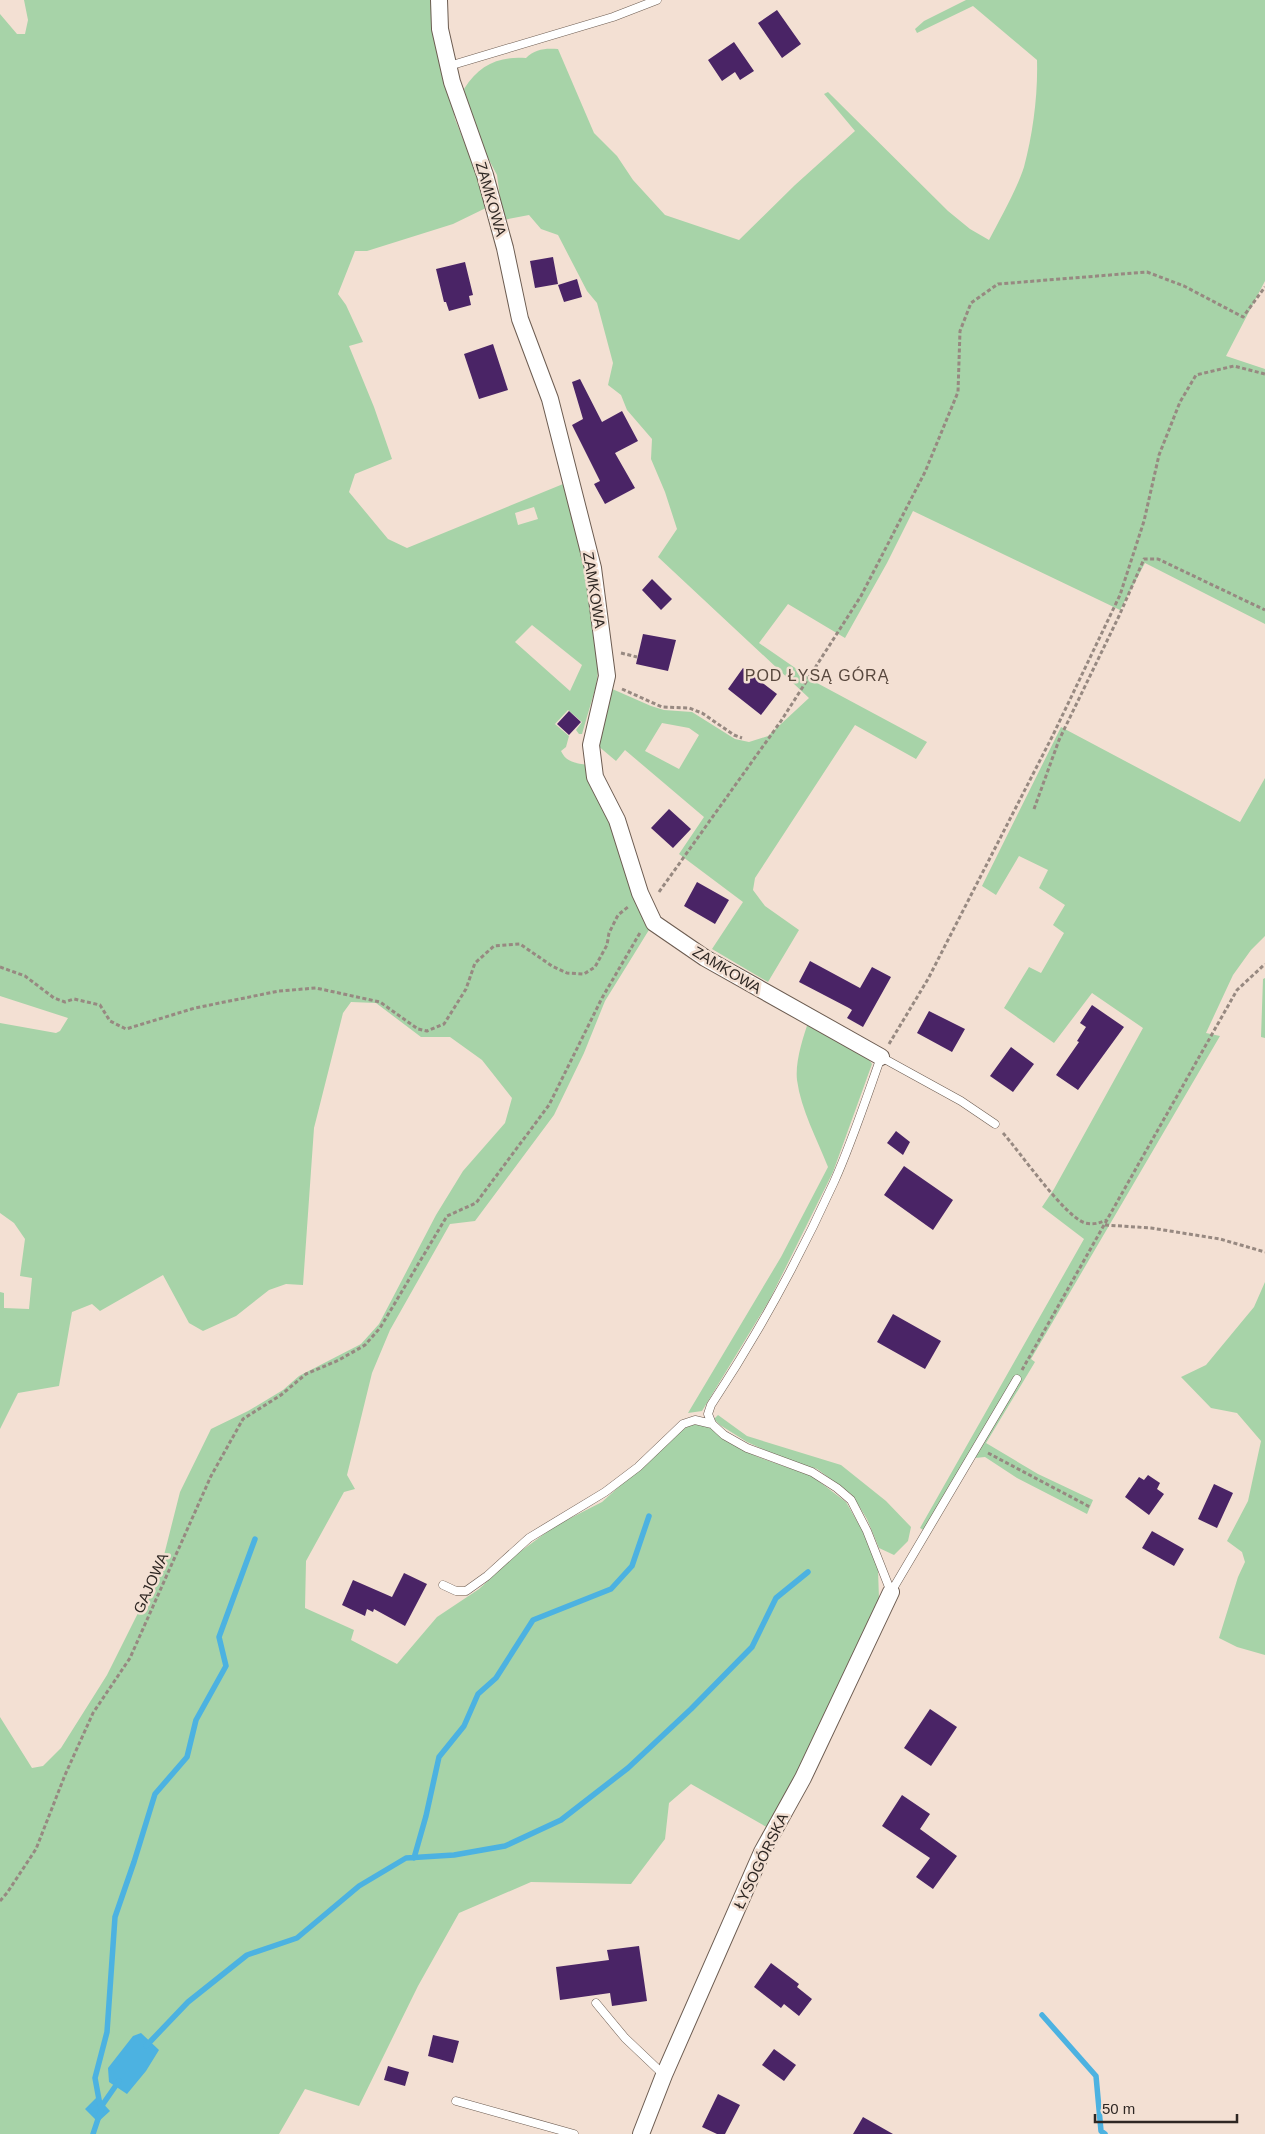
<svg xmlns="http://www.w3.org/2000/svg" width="1265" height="2134" font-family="Arial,sans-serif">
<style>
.green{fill:#a7d3a8;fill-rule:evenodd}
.water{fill:#4cb2e1}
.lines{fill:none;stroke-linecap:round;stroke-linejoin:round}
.stream{stroke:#4cb2e1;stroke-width:5.5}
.building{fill:#4a2466}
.lane-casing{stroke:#6c5c51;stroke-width:9}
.street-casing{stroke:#6c5c51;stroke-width:18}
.path{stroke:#978981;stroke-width:3;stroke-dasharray:4 2.5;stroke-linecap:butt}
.lane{stroke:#fff;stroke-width:8}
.street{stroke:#fff;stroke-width:16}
.labels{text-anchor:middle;stroke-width:5;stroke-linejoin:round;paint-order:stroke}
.street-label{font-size:15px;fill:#2e2723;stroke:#f3e0d3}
.neighbourhood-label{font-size:16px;letter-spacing:1px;fill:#58483e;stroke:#f3e0d3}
</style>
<rect width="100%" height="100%" fill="#f3e0d3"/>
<!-- green -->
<path class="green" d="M24 0H432L455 119 490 206 453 224 367 251H355L338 294 346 305 363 342 349 346 374 407 392 459 355 474 349 492 388 539 407 548 568 482 592 597 599 664 596 686 582 734H579L576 730 582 722 568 710 555 724 569 736 566 747 561 751C566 762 575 763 587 765L615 831 636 905 652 925 605 1001 584 1053 554 1115 475 1221 450 1224 390 1330 372 1373 347 1475 355 1489 344 1492 306 1561 305 1608 354 1630 351 1640 397 1664 437 1617 479 1589 517 1554 555 1526 602 1502 682 1430 690 1425H701L711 1428 726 1441 758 1457 812 1476 846 1502 869 1542 878 1570 879 1599 770 1829 691 1784 669 1803 665 1839 631 1884 531 1882 459 1913 418 1986 359 2106 305 2089 279 2134H0V1717L32 1768 43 1766 61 1748 107 1675 161 1567 180 1492 211 1429 248 1411 283 1390 299 1376 361 1344 379 1324 436 1215 463 1171 505 1123 512 1098 482 1060 450 1037H421L376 1003 351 1002 343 1013 314 1128 303 1285 286 1284 269 1290 236 1316 203 1331 189 1323 163 1275 100 1311 92 1304 72 1312 59 1386 18 1393 0 1429V1292L4 1293V1308L29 1309 32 1278 20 1276 25 1239 14 1223 0 1213V1023L56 1033 60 1031 68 1018 0 996V14L17 34H25L28 20ZM534 507 538 519 518 525 515 513ZM532 625 582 665 570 691 515 642Z
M966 0H1265V281L1226 356 1265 369V624L1145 563 1120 610 913 511 887 563 845 638 788 604 759 643 817 683 927 742 916 759 855 725 755 878 753 890 765 906 799 930 768 982 712 949 743 902 679 854 704 817 625 750 616 761 597 745 610 688 651 706 664 710 692 712 735 739 749 742 768 736 809 698 658 557 677 529 665 492 651 459 652 439 627 410 621 395 608 385 613 363 597 303 587 291 558 235 541 229 529 215 503 220 497 175 478 139 469 114 464 89C479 65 498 56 526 58 535 49 545 48 558 49L594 133 617 156 633 180 665 215 739 240 795 185 855 131 824 94 828 92 948 211 970 229 989 240C1000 219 1017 189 1024 167 1033 133 1038 95 1037 60L973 6 917 33 915 29 924 21ZM662 723 689 728 699 735 679 769 645 751Z
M1061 727 1240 822 1265 778V936L1251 950 1233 975 1206 1033 1220 1036 1031 1359 1035 1362 986 1443 1038 1474 1093 1500 1087 1514 1017 1478 985 1457 975 1458 958 1484 930 1534 920 1528 1084 1239 1042 1207 1054 1189 1143 1028 1092 993 1054 1043 1004 1008 1029 967 1041 973 1064 933 1053 925 1065 905 1039 888 1048 870 1019 856 996 895 982 886Z
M1265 978V1038L1261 1037 1263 979Z
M809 1020 863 1051 872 1064 833 1172 770 1299 702 1411 688 1413 781 1257 828 1167C817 1139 801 1110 797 1080 795 1062 803 1037 809 1020Z
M1265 1282V1655L1237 1647 1219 1638 1238 1577 1245 1562 1242 1552 1227 1541 1248 1501 1261 1441 1237 1413 1211 1408 1181 1377 1206 1365 1254 1307Z
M718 1415 747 1436 841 1465 886 1501 911 1527 908 1541 894 1555 879 1548 867 1519 852 1495 817 1469 789 1461 747 1442 720 1425 714 1419Z"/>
<!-- water -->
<path class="water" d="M141 2033 159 2050 146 2071 127 2094 109 2082 108 2068 133 2036Z
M97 2097 110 2111 98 2122 85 2109Z"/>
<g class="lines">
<!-- stream -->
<path class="stream" d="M414 1858 426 1816 439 1757 464 1726 478 1694 496 1678 533 1620 611 1589 632 1566 649 1516
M1042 2015 1096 2076 1101 2131 1105 2134
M146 2046 188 2002 247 1955 297 1938 359 1886 406 1858 454 1855 505 1846 561 1820 628 1768 691 1709 752 1647 776 1598 808 1572
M100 2105 95 2078 107 2032 115 1917 134 1862 155 1794 187 1757 196 1720 226 1666 219 1637 255 1539
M93 2134 103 2104 119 2081"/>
</g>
<!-- building -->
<path class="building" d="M777 10 801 44 782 58 758 23Z
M734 42 754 71 740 80 735 72 722 81 708 60Z
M553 257 558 284 535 288 530 261Z
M465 262 473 295 469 296 471 305 449 311 446 302H444L436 269Z
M577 279 582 297 564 302 558 285Z
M493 344 508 390 479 399 464 354Z
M580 379 602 422 622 411 638 441 615 453 635 488 605 504 594 484 600 481 572 425 583 419 572 382Z
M652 579 672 599 661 610 642 590Z
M643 634 676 640 668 671 636 664Z
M743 668 777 694 761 715 728 689Z
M569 711 581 722 569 735 557 724Z
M669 809 691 829 673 848 651 828Z
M697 882 729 900 715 924 684 906Z
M810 961 860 988 872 967 891 977 863 1027 847 1018 852 1010 849 1008 799 982Z
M1092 1005 1124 1027 1078 1090 1056 1075 1079 1042 1077 1041 1086 1027 1080 1023Z
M929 1011 965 1029 952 1052 917 1033Z
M1011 1047 1034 1064 1013 1092 990 1076Z
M896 1131 910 1142 903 1155 887 1143Z
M904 1166 953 1200 933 1230 884 1195Z
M893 1314 941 1341 925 1369 877 1342Z
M1148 1475 1160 1483 1157 1489 1164 1494 1149 1515 1125 1497 1139 1477 1144 1480Z
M1214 1484 1233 1493 1217 1528 1198 1519Z
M1152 1531 1184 1549 1174 1566 1142 1548Z
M404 1573 427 1584 405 1626 374 1609 373 1612 367 1609 365 1616 342 1605 353 1580 392 1597Z
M930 1709 957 1727 931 1766 904 1748Z
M902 1795 930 1814 920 1829 957 1856 933 1889 916 1877 930 1858 882 1826Z
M639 1946 647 2001 612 2006 610 1993 560 2000 556 1967 609 1960 607 1950Z
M771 1963 799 1984 797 1987 812 1999 799 2016 784 2004 781 2008 754 1987Z
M433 2035 459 2041 453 2063 428 2056Z
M774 2049 796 2065 784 2081 762 2065Z
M388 2066 409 2072 405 2086 384 2080Z
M718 2094 740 2105 725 2134H717L702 2127Z
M863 2117 893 2134H853Z"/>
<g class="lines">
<!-- lane casing -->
<g class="lane-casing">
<path id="lane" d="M449 66 613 17 657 0
M443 1585 456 1591H466L487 1576 529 1538 605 1492 638 1467 683 1424 695 1420 712 1424
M891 1592 867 1531 851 1500 837 1488 812 1472 747 1448 724 1435 712 1424 708 1414 711 1405C758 1334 799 1259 834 1182 852 1142 866 1099 881 1057L961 1101 995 1124
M891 1592 1017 1379
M596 2003 625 2038 664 2075
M456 2101 574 2134"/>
</g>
<!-- street casing -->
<g class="street-casing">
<path id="street" d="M439 0 440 29 452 82 485 175 505 248 520 319 550 399 593 568 607 676 591 745 595 777 617 820 640 893 654 923 705 958 881 1057
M641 2134 664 2075 762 1852 803 1778 891 1592"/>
</g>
<!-- path -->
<path class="path" d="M621 653 637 657
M622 689 662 707 689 708 702 713 734 735 742 738
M1034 809 1059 740 1119 616 1144 559H1158L1265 610
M659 892 781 721 861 596 925 472 958 392 960 331 971 303 998 284 1147 272 1184 286 1243 317 1265 287
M0 967 25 976 54 998 65 1002 74 999 100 1005 110 1021 126 1029 195 1008 279 991 316 988 380 1002 418 1029 427 1031 444 1024 466 989 475 963 494 946 520 944 552 966 567 973 584 974 595 967 607 945 609 933 618 915 628 907
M889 1044 928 979 1053 735 1120 595 1144 521 1159 455 1180 402 1196 375 1234 366 1265 374
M1003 1133C1020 1152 1064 1216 1085 1223 1094 1225 1099 1223 1107 1220
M1105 1225 1151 1228 1220 1239 1265 1252
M1022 1370 1237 990 1265 964
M988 1453 1090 1507
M0 1901 7 1893 36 1849 65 1775 93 1713 130 1658 211 1476 243 1419 281 1395 306 1374 339 1360 365 1345 380 1328 447 1216 476 1203 549 1105 602 998 641 931"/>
<!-- lane -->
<use href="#lane" class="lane"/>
<!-- street -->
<use href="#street" class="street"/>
</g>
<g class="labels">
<!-- street labels -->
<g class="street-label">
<text transform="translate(491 199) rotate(74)" y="5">ZAMKOWA</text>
<text transform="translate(594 590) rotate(81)" y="5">ZAMKOWA</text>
<text transform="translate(727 970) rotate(31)" y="5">ZAMKOWA</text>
<text transform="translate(151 1583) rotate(-66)" y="5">GAJOWA</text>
<text transform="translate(761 1861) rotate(-64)" y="5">ŁYSOGÓRSKA</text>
</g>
<!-- neighbourhood labels -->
<g class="neighbourhood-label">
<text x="817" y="681">POD ŁYSĄ GÓRĄ</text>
</g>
</g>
<!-- scale -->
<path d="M1095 2114v8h142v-8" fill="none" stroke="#2e2723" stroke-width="2.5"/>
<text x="1102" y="2114" font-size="15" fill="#2e2723" stroke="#f3e0d3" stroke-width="4" paint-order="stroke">50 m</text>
</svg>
